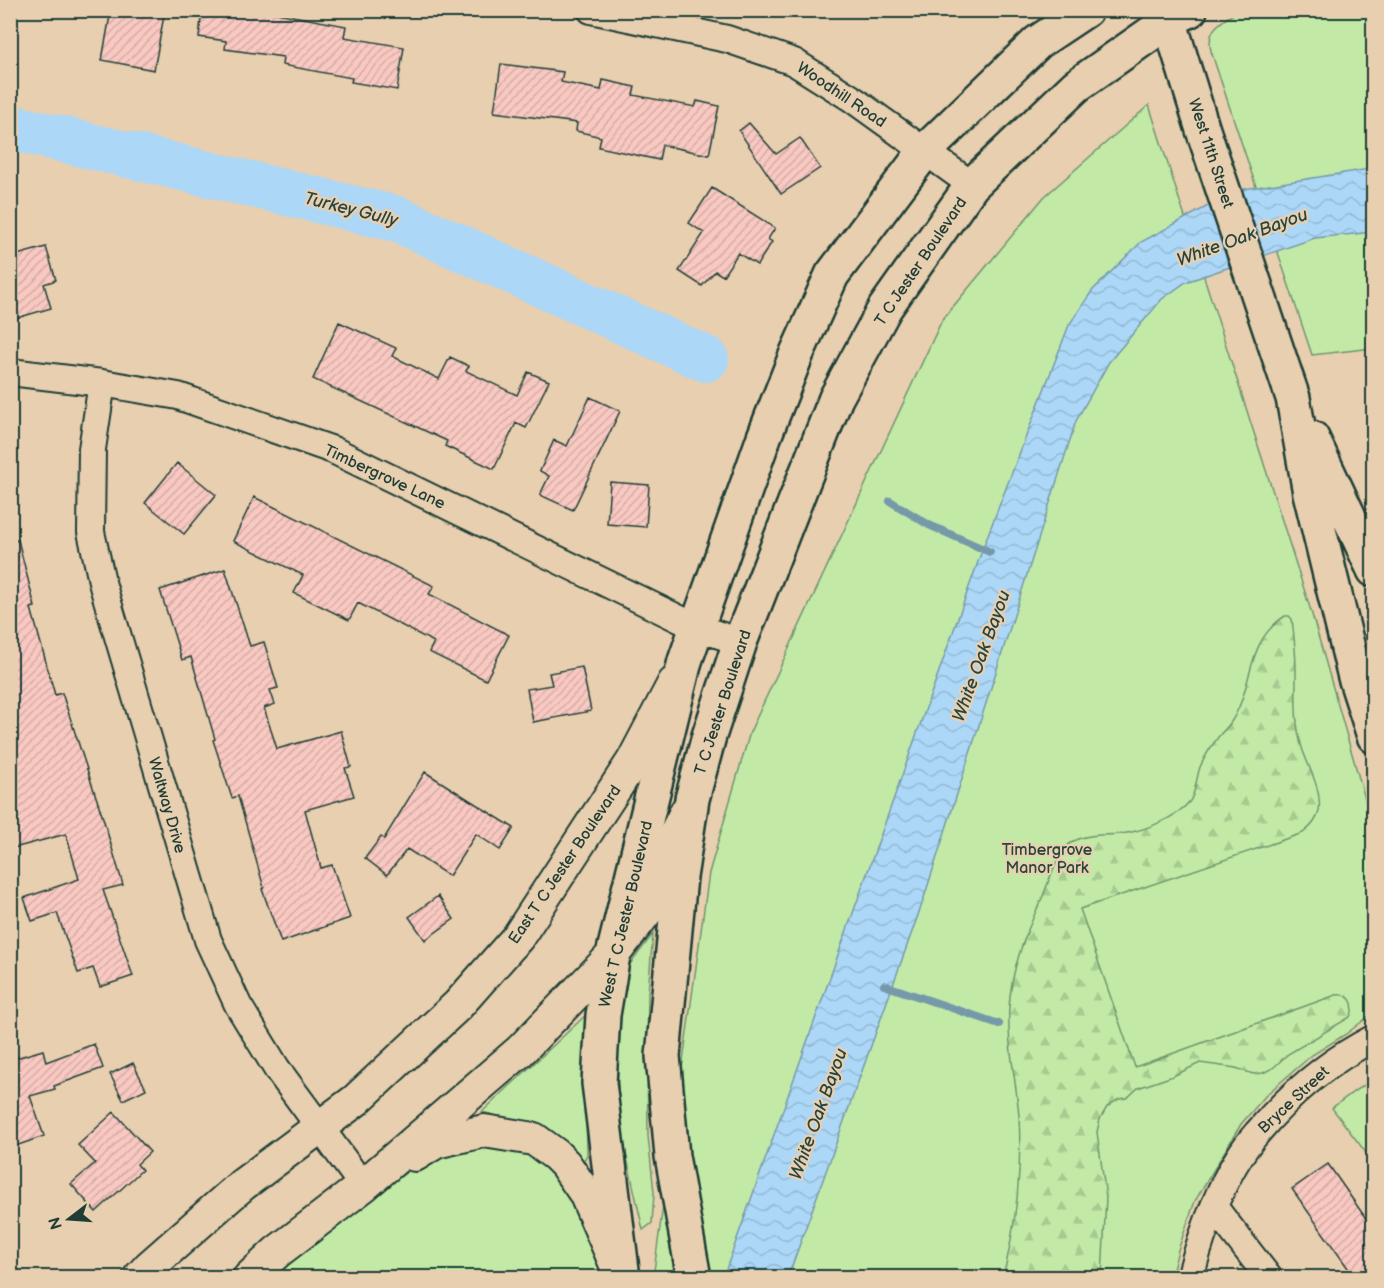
<svg xmlns="http://www.w3.org/2000/svg" width="1384" height="1288" font-family="'Balsamiq Sans',sans-serif">
<style>
.green{fill:#c2eaa6;stroke:#70946d;stroke-width:1.5}
.forest{fill:url(#forest-firs);stroke:#70946d;stroke-width:1.5}
.water{fill:url(#water-waves);stroke:#7499a9;stroke-width:1.5}
.lines{fill:none;stroke-linecap:round;stroke-linejoin:round}
.stream{stroke:#7499a9;stroke-width:8}
.river{stroke:#acd7f7;stroke-width:46}
.building{fill:url(#building-hatch);stroke:#1f3d34;stroke-width:1.5}
.minor-casing{stroke:#1f3d34;stroke-width:30}
.tertiary-casing{stroke:#1f3d34;stroke-width:36}
.secondary-casing{stroke:#1f3d34;stroke-width:38}
.minor{stroke:#e8cfb0;stroke-width:26}
.tertiary{stroke:#e8cfb0;stroke-width:32}
.secondary{stroke:#e8cfb0;stroke-width:33}
.labels{text-anchor:middle;stroke-width:4.5;stroke-linejoin:round;paint-order:stroke}
.street-label{font-size:16px;fill:#1f3d34;stroke:#e8cfb0}
.park-label{font-size:16px;fill:#27463a;stroke:#e8cfb0}
.water-label{font-size:18px;font-style:italic;fill:#26453e;stroke:#e8cfb0}
</style>
<defs>
<pattern id="forest-firs" width="22" height="20" patternUnits="userSpaceOnUse" patternTransform="scale(1.5)"><rect width="22" height="20" fill="#c2eaa6"/><path d="M5 1l3.5 6h-7zM16 11l3.5 6h-7z" fill="#a6ca90"/></pattern>
<pattern id="water-waves" width="16" height="10" patternUnits="userSpaceOnUse" patternTransform="scale(1.5)"><rect width="16" height="10" fill="#acd7f7"/><path d="M0 5q4-4 8 0t8 0" fill="none" stroke="#94b9d4"/></pattern>
<pattern id="building-hatch" width="6" height="6" patternUnits="userSpaceOnUse" patternTransform="scale(1.5)"><rect width="6" height="6" fill="#f8c8c1"/><path d="M-1 1l2-2M0 6l6-6M5 7l2-2" fill="none" stroke="#d4ada6"/></pattern>
</defs>
<rect width="100%" height="100%" fill="#e8cfb0"/>
<filter id="ink" filterUnits="userSpaceOnUse"><feTurbulence type="fractalNoise" baseFrequency=".0167" numOctaves="2"/><feDisplacementMap in="SourceGraphic" scale="12" xChannelSelector="R" yChannelSelector="G"/><feConvolveMatrix kernelMatrix="1 2 1 2 8 2 1 2 1" color-interpolation-filters="sRGB"/></filter>
<g filter="url(#ink)">
<!-- green -->
<path class="green" d="M1238 11H1373V348L1312 355 1211 51C1206 28 1222 21 1238 11Z
M1149 105 1311 611 1373 827V1013L1346 1034 1312 1055 1267 1094 1241 1124 1195 1201 1178 1250 1171 1277 653 1278 709 873 750 732 942 320 1044 197Z
M653 934 648 992 647 1049 648 1136 654 1193 652 1223 643 1230 623 1140 619 1113 617 1059 624 972Z
M587 1014 585 1061 587 1155 584 1160 579 1159 522 1122 482 1112Z
M1373 1080V1162L1332 1108 1356 1090Z
M451 1144 520 1146 560 1173 600 1267V1278H266L432 1153Z"/>
<!-- forest -->
<path class="forest" d="M1285 616H1289L1292 619C1294 636 1296 653 1296 670 1296 697 1294 722 1302 748 1309 769 1322 789 1319 811 1317 821 1311 827 1303 833L1080 909 1135 1067 1336 995C1351 993 1356 1005 1350 1017L1288 1054 1273 1068 1263 1073 1253 1074 1236 1068 1200 1063 1173 1076 1138 1088 1127 1098 1119 1099 1107 1107 1100 1119 1097 1132 1106 1197 1102 1277H1003C1016 1225 1022 1170 1019 1116 1016 1079 1007 1044 1009 1008 1011 968 1026 932 1043 896 1049 881 1055 860 1066 847 1082 831 1106 837 1127 833 1148 829 1176 818 1190 801 1195 795 1197 775 1200 767 1205 756 1212 745 1219 736 1223 731 1228 727 1231 722 1255 685 1244 643 1285 616Z"/>
<!-- water -->
<path class="water" d="M1369 169H1373V232L1315 238 1186 282 1162 299 1109 362 1076 421 922 904 788 1277 723 1278 984 545 1069 325 1092 291 1141 242 1238 190Z"/>
<g class="lines">
<!-- stream -->
<path class="stream" d="M890 501 929 525 990 552
M884 985 999 1024"/>
<!-- river -->
<path class="river" d="M10 127 397 219 706 359"/>
</g>
<!-- building -->
<path class="building" d="M111 10H165L154 70 102 60Z
M202 10H261L346 26 344 37 404 47 397 90 351 82 352 78 282 65 283 57 225 49 226 41 199 37Z
M501 64 563 72 561 82 601 90 603 80 635 87 633 95 695 107 697 101 719 106 709 155 662 145 659 160 599 147 601 137 576 131 577 123 494 112Z
M749 123 776 154 800 138 820 168 781 194 739 131Z
M712 188 775 228 768 239 772 242 757 265 738 253 723 276 715 271 702 286 679 271 704 233 689 223Z
M46 247 56 280 44 284 51 308 10 320V266L19 263 17 255Z
M339 322 396 348 392 356 439 379 450 357 469 366 466 371 517 395 528 372 549 381 526 428 516 423 494 469 445 446 447 441 313 379Z
M590 397 620 411 573 510 540 495 549 476 540 471 554 440 567 446Z
M177 463 216 495 184 534 145 503Z
M610 482 649 485 646 527 607 524Z
M254 497 434 586 429 594 509 635 486 680 429 652 434 642 358 603 349 620 294 593 303 575 233 541Z
M18 540 35 607 31 608 55 695 62 693 103 818 123 885 103 890 133 976 100 987 93 968 78 973 57 913 32 921 24 898 79 879 66 834 10 849V541Z
M225 569 250 646 264 642 278 688 270 690 275 704 264 708 277 749 341 731 351 767 345 768 354 796 305 810 321 868 332 865 350 918 281 942 262 889 264 888 238 796 232 798 213 740 215 739 191 657 182 660 160 590Z
M582 667 591 711 533 722 527 689 552 685 549 673Z
M425 772 514 828 500 850 476 834 449 876 407 849 387 875 365 858 381 837 384 839Z
M438 896 454 919 425 940 409 917Z
M94 1044 103 1068 54 1086 55 1089 30 1096 44 1136 10 1148V1050H13L16 1058 43 1050 46 1062Z
M133 1063 146 1089 123 1100 110 1074Z
M114 1112 150 1152 137 1164 142 1170 96 1212 71 1184 95 1163 78 1145Z
M1328 1164 1374 1230V1278H1355L1292 1189Z"/>
<g class="lines">
<!-- minor casing -->
<g class="minor-casing">
<path id="minor" d="M591 10 727 39 794 62 851 98 972 185
M10 372 102 383 178 396 333 450 696 627 740 642
M102 383 92 449 91 532 103 586 208 940 238 1005 277 1069 363 1186
M1214 1207 1269 1278
M1190 1278C1202 1231 1225 1169 1257 1133 1289 1095 1329 1061 1374 1038"/>
</g>
<!-- tertiary casing -->
<g class="tertiary-casing">
<path id="tertiary" d="M415 1155 436 1142 484 1131 534 1139 556 1155 565 1164 585 1193 617 1267
M139 1278 149 1267 242 1185 356 1100 458 1005 518 937 633 761 674 683
M249 1278 277 1252 363 1186 520 1051 613 955 649 908 656 873 686 812"/>
</g>
<!-- secondary casing -->
<g class="secondary-casing">
<path id="secondary" d="M1166 10 1203 130 1293 398 1310 493 1355 677 1374 736
M1312 438 1374 570
M623 1278 599 1083 603 1015 613 955 685 661 764 437 797 353 832 275 925 151 1038 42 1086 10
M694 1278 672 1156 663 1056 680 877 692 799 709 736 740 642 836 398 885 308 972 185 1076 86 1170 20 1190 10"/>
</g>
<!-- minor -->
<use href="#minor" class="minor"/>
<!-- tertiary -->
<use href="#tertiary" class="tertiary"/>
<!-- secondary -->
<use href="#secondary" class="secondary"/>
</g>
</g>
<g class="labels">
<!-- street labels -->
<g class="street-label">
<text transform="translate(842 94) rotate(34)" y="6">Woodhill Road</text>
<text transform="translate(1212 153) rotate(72)" y="6">West 11th Street</text>
<text transform="translate(920 261) rotate(-56)" y="6">T C Jester Boulevard</text>
<text transform="translate(385 476) rotate(25)" y="6">Timbergrove Lane</text>
<text transform="translate(722 702) rotate(-72)" y="6">T C Jester Boulevard</text>
<text transform="translate(168 805) rotate(74)" y="6">Waltway Drive</text>
<text transform="translate(564 864) rotate(-56)" y="6">East T C Jester Boulevard</text>
<text transform="translate(625 914) rotate(-77)" y="6">West T C Jester Boulevard</text>
<text transform="translate(1293 1099) rotate(-43)" y="6">Bryce Street</text>
</g>
<!-- park labels -->
<g class="park-label">
<text x="1047" y="855">Timbergrove<tspan x="1047" dy="18">Manor Park</tspan></text>
</g>
<!-- water labels -->
<g class="water-label">
<text transform="translate(351 209) rotate(14)" y="6">Turkey Gully</text>
<text transform="translate(1242 237) rotate(-20)" y="6">White Oak Bayou</text>
<text transform="translate(981 656) rotate(-70)" y="6">White Oak Bayou</text>
<text transform="translate(818 1114) rotate(-70)" y="6">White Oak Bayou</text>
</g>
</g>
<!-- margin -->
<rect width="1384" height="1288" fill="none" stroke="#e8cfb0" stroke-width="36"/>
<rect x="18" y="18" width="1348" height="1252" fill="none" stroke="#1f3d34" stroke-width="2" filter="url(#ink)"/>
<!-- north arrow -->
<g transform="translate(69 1219) rotate(253)" stroke="#e8cfb0" stroke-width="4.5" paint-order="stroke">
<path d="M0-4.5L10 22L0 15L-10 22Z" fill="#1f3d34"/>
<text y="-9" font-size="16" font-weight="bold" text-anchor="middle" fill="#1f3d34">N</text>
</g>
</svg>
